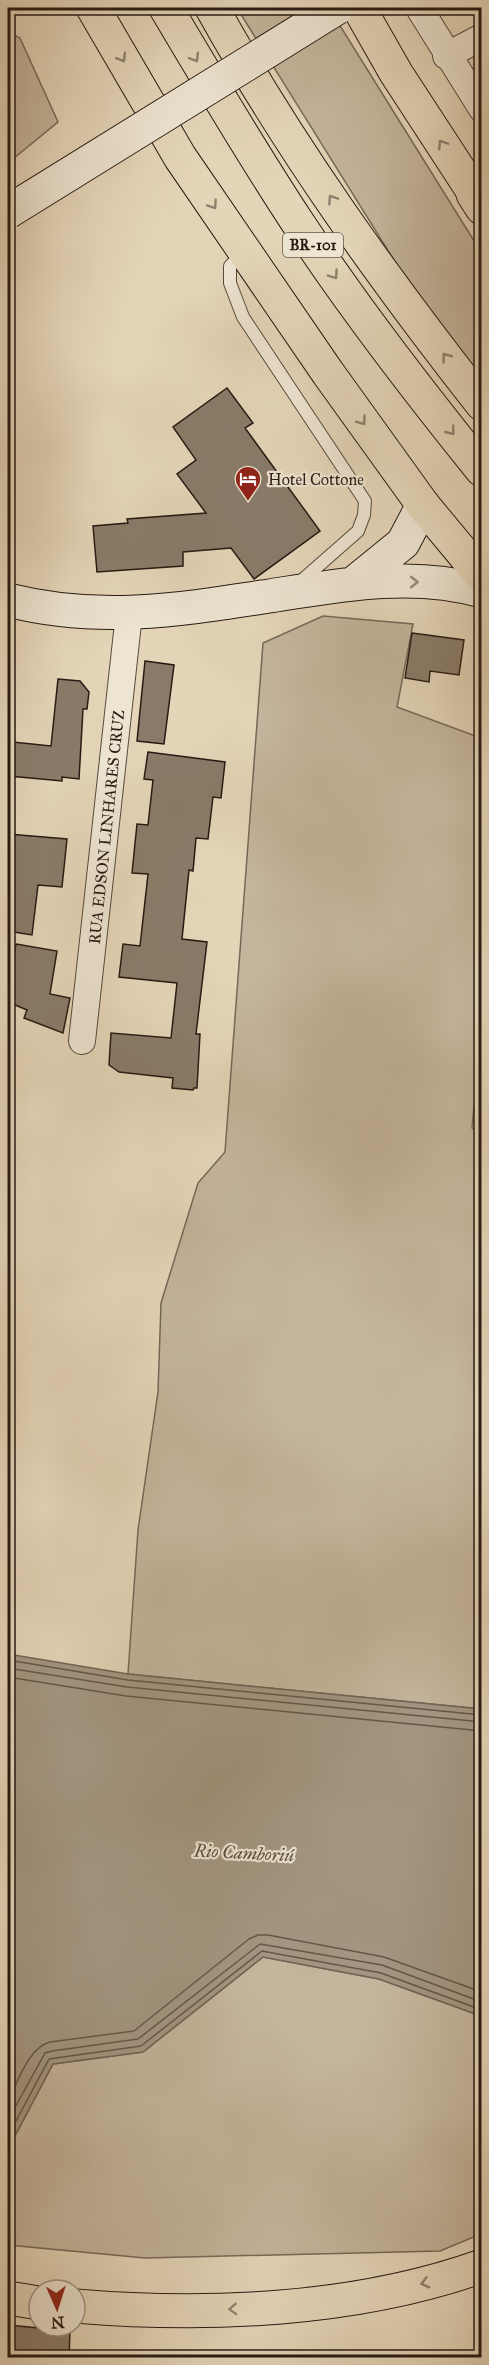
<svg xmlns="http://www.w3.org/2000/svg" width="489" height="2365" font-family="'IM FELL Great Primer',serif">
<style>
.green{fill:#c4b59c;stroke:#756858;stroke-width:1.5}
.water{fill:#a39580;stroke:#716454;stroke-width:1.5}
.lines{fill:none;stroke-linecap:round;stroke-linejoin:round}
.shore{stroke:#64584a;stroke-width:1.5}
.building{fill:#897b69;stroke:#261a13;stroke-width:1.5}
.lane-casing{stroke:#56493c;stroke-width:14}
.street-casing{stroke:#56493c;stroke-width:28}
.secondary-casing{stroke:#261a13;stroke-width:35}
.primary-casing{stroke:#261a13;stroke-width:35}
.highway-casing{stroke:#261a13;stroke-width:35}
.lane{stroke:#ede4d1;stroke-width:12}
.street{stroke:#ede4d1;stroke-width:26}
.secondary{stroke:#ede4d1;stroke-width:33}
.primary{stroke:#e4d5b8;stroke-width:33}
.highway{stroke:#e4d5b8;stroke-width:33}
.secondary-bridge-casing{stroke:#261a13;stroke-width:35;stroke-linecap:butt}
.secondary-bridge{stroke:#ede4d1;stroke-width:33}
.oneway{stroke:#8e816e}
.oneway2{stroke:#93897c}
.labels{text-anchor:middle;stroke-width:4.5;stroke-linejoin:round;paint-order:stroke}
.shield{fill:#ede4d1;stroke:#62574c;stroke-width:1.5}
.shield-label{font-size:15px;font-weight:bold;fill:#261a13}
.poi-label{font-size:16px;fill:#261a13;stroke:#ede4d1;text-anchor:start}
.street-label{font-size:16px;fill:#261a13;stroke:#ede4d1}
.water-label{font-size:18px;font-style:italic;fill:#584b3f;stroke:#ede4d1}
</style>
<rect width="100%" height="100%" fill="#e4d5b8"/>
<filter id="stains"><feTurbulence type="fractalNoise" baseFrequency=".00333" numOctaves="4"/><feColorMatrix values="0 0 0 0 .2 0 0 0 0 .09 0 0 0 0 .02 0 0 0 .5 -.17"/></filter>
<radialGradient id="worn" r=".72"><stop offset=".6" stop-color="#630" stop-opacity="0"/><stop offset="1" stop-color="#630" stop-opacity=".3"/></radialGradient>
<!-- green -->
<path class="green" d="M237 8H329L481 252V377L407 281Z
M8 32 20 38 58 122 8 163Z
M323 616 413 624 397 707 481 738 482 1020 472 1128 482 1136 481 1709 128 1674 138 1530 158 1392 161 1303 198 1183 225 1152 263 643Z
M263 1957 379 1979 481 2016V2234L440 2251 145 2258 8 2245V2149L53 2064 143 2052Z"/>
<!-- water -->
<path class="water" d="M8 1654 128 1674 481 1709V2016L379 1979 263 1957 143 2052 53 2064 8 2149Z"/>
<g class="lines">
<!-- shore -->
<path class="shore" d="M8 1660 128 1680 482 1715
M8 1668 127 1687 482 1722
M8 1677 126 1696 482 1731
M8 2101C18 2082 28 2048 50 2042L134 2031 249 1939 258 1935H268L384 1957 482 1992
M8 2120 45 2053 52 2051 138 2039 260 1944 382 1965 482 2002
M8 2136 49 2059 141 2046 262 1951 381 1973 482 2010"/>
</g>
<!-- building -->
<path class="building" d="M227 388 253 423 245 428 320 531 254 579 231 548 183 552V566L97 572 93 526 128 523 127 519 206 513 177 474 196 460 173 427Z
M412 633 464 640 459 675 430 671 429 682 405 678Z
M145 661 174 665 164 744 137 741Z
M58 679 80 681 89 692 87 709H83L79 779 62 777V781L9 776 13 742 51 746Z
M148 752 225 762 221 798 213 797 208 839 196 838 193 871 189 870 182 939 207 942 196 1034H200L197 1088H194L193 1090 172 1088 173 1078 119 1072 109 1065 111 1033 171 1038 177 983 119 977 123 944 140 946 148 874 132 873 137 824 148 825 153 780 144 779Z
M8 834 67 839 62 887 38 885 32 935 8 931Z
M16 944 57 951 50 994 70 998 63 1033 24 1018 27 1010 8 1002V989Z
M8 2325 70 2331 69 2358H8Z"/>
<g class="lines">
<!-- lane casing -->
<g class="lane-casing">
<path id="lane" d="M244 252 230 266V283L243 317 365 501 364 515 358 531 300 582"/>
</g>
<!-- street casing -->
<g class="street-casing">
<path id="street" d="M419 8 482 109
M446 56 482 37
M82 1041 129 614"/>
</g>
<!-- secondary casing -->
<g class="secondary-casing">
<path id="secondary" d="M355 582 403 543 423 505
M8 600C99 623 178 610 269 596 339 585 412 571 482 591"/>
</g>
<!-- primary casing -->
<g class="primary-casing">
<path id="primary" d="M359 8 396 73 482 205
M423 505 482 576
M8 2298 39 2303
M75 2306C207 2317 356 2311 482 2266"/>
</g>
<!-- highway casing -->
<g class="highway-casing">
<path id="highway" d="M93 8 180 157 328 373 423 505
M166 8C210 82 254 157 302 229 357 312 419 392 482 470
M212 8C289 147 383 278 482 404
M473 194 482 208"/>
</g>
<!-- lane -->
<use href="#lane" class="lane"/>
<!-- street -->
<use href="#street" class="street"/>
<!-- secondary -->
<use href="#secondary" class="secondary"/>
<!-- primary -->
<use href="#primary" class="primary"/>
<!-- highway -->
<use href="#highway" class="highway"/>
<!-- secondary-bridge casing -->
<g class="secondary-bridge-casing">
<path id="secondary-bridge" d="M8 212 337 8"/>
</g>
<!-- secondary-bridge -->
<use href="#secondary-bridge" class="secondary-bridge"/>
</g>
<!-- one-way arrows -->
<defs><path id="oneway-chevron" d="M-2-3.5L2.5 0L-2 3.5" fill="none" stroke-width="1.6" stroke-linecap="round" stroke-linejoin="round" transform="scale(1.5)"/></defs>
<g class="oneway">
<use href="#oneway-chevron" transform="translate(122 58) rotate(59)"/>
<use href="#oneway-chevron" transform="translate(195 58) rotate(59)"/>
<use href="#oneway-chevron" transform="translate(442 144) rotate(-123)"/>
<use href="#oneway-chevron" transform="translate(332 199) rotate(-124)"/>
<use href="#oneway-chevron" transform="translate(213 205) rotate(56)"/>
<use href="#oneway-chevron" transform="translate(334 275) rotate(55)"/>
<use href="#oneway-chevron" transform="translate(446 357) rotate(-127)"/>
<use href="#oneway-chevron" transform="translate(362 421) rotate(54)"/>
<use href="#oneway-chevron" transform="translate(451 431) rotate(51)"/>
<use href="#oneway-chevron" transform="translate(425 2283) rotate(165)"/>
<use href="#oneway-chevron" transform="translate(233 2309) rotate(178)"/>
</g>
<use class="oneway2" href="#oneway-chevron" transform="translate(414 582)"/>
<!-- icons -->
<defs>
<g id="hotel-pin" transform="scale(1.35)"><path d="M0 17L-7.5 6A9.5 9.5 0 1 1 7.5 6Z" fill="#8f2418" stroke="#ede4d1"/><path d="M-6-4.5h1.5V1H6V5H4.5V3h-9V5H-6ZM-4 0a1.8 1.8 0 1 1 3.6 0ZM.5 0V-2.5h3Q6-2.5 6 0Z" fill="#fff"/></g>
</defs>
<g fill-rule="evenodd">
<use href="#hotel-pin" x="248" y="479"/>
</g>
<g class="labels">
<!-- shield labels -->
<rect class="shield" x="283" y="233" width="60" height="24" rx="4.5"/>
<g class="shield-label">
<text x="313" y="250">BR-101</text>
</g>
<!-- poi labels -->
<g class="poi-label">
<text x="268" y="485">Hotel Cottone</text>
</g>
<!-- street labels -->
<g class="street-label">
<text transform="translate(106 827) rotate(-84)" y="6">RUA EDSON LINHARES CRUZ</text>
</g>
<!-- water labels -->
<g class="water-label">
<text transform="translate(244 1853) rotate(3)" y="6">Rio Camboriú</text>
</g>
</g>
<!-- margin -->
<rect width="489" height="2365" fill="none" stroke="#e4d5b8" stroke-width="30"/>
<rect x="9" y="9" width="471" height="2347" fill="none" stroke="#261a13" stroke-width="3"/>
<rect x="15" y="15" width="459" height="2335" fill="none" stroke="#261a13" stroke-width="1.5"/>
<!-- north arrow -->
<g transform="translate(57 2308) rotate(177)"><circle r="28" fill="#ede4d1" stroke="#9d9385" stroke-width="1.5"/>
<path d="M0-4.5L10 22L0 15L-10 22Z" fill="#8f2418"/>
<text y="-9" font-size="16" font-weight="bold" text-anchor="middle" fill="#261a13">N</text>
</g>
<rect width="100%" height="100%" filter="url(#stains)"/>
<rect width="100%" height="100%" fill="url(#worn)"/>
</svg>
